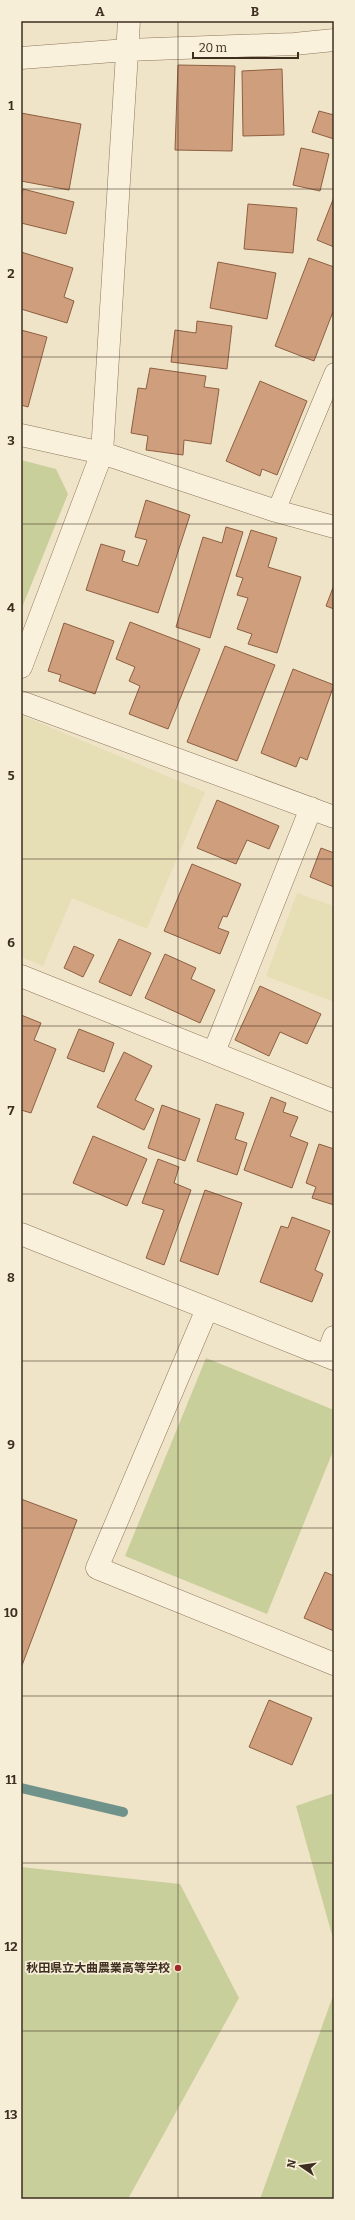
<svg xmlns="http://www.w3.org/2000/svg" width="355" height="2220" font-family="Bitter,'Noto Sans JP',serif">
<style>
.farmland{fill:#e6deb5}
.green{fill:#c9cf9b}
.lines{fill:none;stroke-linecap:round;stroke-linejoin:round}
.stream{stroke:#6f938a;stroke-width:10}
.building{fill:#cf9f7d;stroke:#8d5f41}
.service-casing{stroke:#8d765c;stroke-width:19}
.minor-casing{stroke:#8d765c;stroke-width:23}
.tertiary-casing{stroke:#8d765c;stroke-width:23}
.service{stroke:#faf1dc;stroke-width:18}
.minor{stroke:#faf1dc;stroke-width:22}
.tertiary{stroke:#faf1dc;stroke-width:22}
.grid{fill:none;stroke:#3d2e20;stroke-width:1;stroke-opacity:0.55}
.poi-dot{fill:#9e2a2b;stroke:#f7eed8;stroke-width:1.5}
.labels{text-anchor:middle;stroke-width:3.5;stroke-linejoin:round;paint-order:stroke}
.poi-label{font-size:12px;font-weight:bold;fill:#3d2e20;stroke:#f7eed8;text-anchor:end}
.neatline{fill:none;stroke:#3d2e20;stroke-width:1.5}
.grid-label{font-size:13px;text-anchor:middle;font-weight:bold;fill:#3d2e20}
</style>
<rect width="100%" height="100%" fill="#f0e4c8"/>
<!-- farmland -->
<path class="farmland" d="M21 715 205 792 147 929 72 898 43 966 21 957Z
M297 893 334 906V1002L266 976Z"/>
<!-- green -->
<path class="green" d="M21 460 56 469 68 494 21 610Z
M206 1358 334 1410V1449L267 1614 125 1556Z
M334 1793V1942L296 1806Z
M21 1867 180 1884 239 1998 128 2199H21Z
M334 1993V2199H260Z"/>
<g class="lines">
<!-- stream -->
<path class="stream" d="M21 1788 123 1812"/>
</g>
<!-- building -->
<path class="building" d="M178 65 235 66 232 151 175 150Z
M282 69 284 135 243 136 242 71Z
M319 111 334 115V139L312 132Z
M21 113 81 124 69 190 21 181Z
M301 148 329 154 320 191 293 185Z
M23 189 74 202 66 234 21 223V199Z
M334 197V247L317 240Z
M248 204 297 208 293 253 244 249Z
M21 252 73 268 64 297 74 301 67 323 21 309Z
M309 258 334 267V309L314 361 275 346Z
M218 262 276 273 267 319 210 308Z
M197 321 232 326 227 369 171 362 175 330 196 333Z
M21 330 47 337 28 407 21 405Z
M150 368 206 376 204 387 219 389 211 444 184 440 183 455 146 450 148 436 131 433 138 388 146 389Z
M260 381 307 401 277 475 262 469 260 476 226 461Z
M146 500 190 515 158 613 86 590 101 544 125 551 122 561 138 566 147 540 135 537Z
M226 527 243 532 210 638 176 627 203 537 222 543Z
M251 530 277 538 268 567 301 577 277 653 248 644 252 634 237 629 248 598 237 595 243 578 236 576Z
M334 585V609L326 606Z
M130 622 200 649 168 729 129 714 140 686 129 681 135 667 116 659Z
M64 623 114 641 95 694 59 681 61 675 48 671Z
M225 646 275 665 237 761 187 742Z
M293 669 334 685 307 760 300 757 296 767 261 753Z
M217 800 279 826 269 849 247 840 236 864 197 848Z
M321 848 334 853V887L310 877Z
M192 864 241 884 227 917 223 916 218 928 229 932 220 954 164 931Z
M119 939 151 953 131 996 99 982Z
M74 946 94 955 83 977 64 968Z
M165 954 196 968 191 979 215 990 200 1023 145 998Z
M260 986 321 1014 307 1044 280 1032 269 1056 235 1040Z
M21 1015 41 1023 34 1040 56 1049 31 1113 21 1110Z
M79 1029 114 1043 104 1072 67 1058Z
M124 1052 152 1066 135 1100 154 1109 144 1130 97 1107Z
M271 1097 286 1103 283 1112 298 1117 290 1136 308 1143 292 1188 244 1170Z
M216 1104 244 1113 235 1139 247 1143 237 1175 197 1161Z
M162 1105 200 1119 185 1161 148 1148Z
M93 1136 147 1159 127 1206 73 1183Z
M319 1144 334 1149V1205L312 1198 316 1187 306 1183Z
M158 1159 179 1167 174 1183 191 1190 164 1265 146 1258 164 1210 142 1203Z
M205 1190 242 1203 218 1275 180 1261Z
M292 1217 330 1231 315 1270 323 1274 312 1302 260 1282 281 1226 288 1228Z
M21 1499 77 1520 21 1668Z
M325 1572 334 1576V1631L304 1618Z
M269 1700 312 1718 292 1765 249 1747Z"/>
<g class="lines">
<!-- service casing -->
<g class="service-casing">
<path id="service" d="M276 511 334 372"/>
</g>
<!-- minor casing -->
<g class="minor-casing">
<path id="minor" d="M21 58 127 50 294 44 334 40
M21 435 102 453 276 511 334 527
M21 667 102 453 129 21
M21 702 334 817
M21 976 334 1101
M214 1052 311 808
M207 1309 97 1568 334 1664
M327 1356 334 1337"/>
</g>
<!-- tertiary casing -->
<g class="tertiary-casing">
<path id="tertiary" d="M21 1234 334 1359"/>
</g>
<!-- service -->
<use href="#service" class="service"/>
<!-- minor -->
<use href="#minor" class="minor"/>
<!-- tertiary -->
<use href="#tertiary" class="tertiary"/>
</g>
<!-- grid -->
<path class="grid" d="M178 21V2199M21 189H334M21 357H334M21 524H334M21 692H334M21 859H334M21 1026H334M21 1194H334M21 1361H334M21 1528H334M21 1696H334M21 1863H334M21 2031H334"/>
<!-- markers -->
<circle class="poi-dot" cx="178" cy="1968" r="4"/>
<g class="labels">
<!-- poi labels -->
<g class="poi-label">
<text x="170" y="1972">秋田県立大曲農業高等学校</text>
</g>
</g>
<!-- border -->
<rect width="355" height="2220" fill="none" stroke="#f7eed8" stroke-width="44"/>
<!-- north arrow -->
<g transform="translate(301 2166) rotate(283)" stroke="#f7eed8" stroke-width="3" paint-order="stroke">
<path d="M0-3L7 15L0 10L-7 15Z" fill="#3d2e20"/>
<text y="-6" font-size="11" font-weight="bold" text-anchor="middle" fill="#3d2e20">N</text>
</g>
<!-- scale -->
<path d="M193 52v6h105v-6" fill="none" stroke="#3d2e20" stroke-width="2"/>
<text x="199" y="52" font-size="12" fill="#3d2e20" stroke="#f7eed8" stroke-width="3" paint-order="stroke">20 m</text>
<rect x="22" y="22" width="311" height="2176" class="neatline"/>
<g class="grid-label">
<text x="100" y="16">A</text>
<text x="255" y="16">B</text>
<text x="11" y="110">1</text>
<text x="11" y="278">2</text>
<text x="11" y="445">3</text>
<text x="11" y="612">4</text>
<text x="11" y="780">5</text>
<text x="11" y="947">6</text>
<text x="11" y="1115">7</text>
<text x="11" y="1282">8</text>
<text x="11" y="1449">9</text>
<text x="11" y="1617">10</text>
<text x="11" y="1784">11</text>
<text x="11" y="1951">12</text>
<text x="11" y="2119">13</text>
</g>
</svg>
